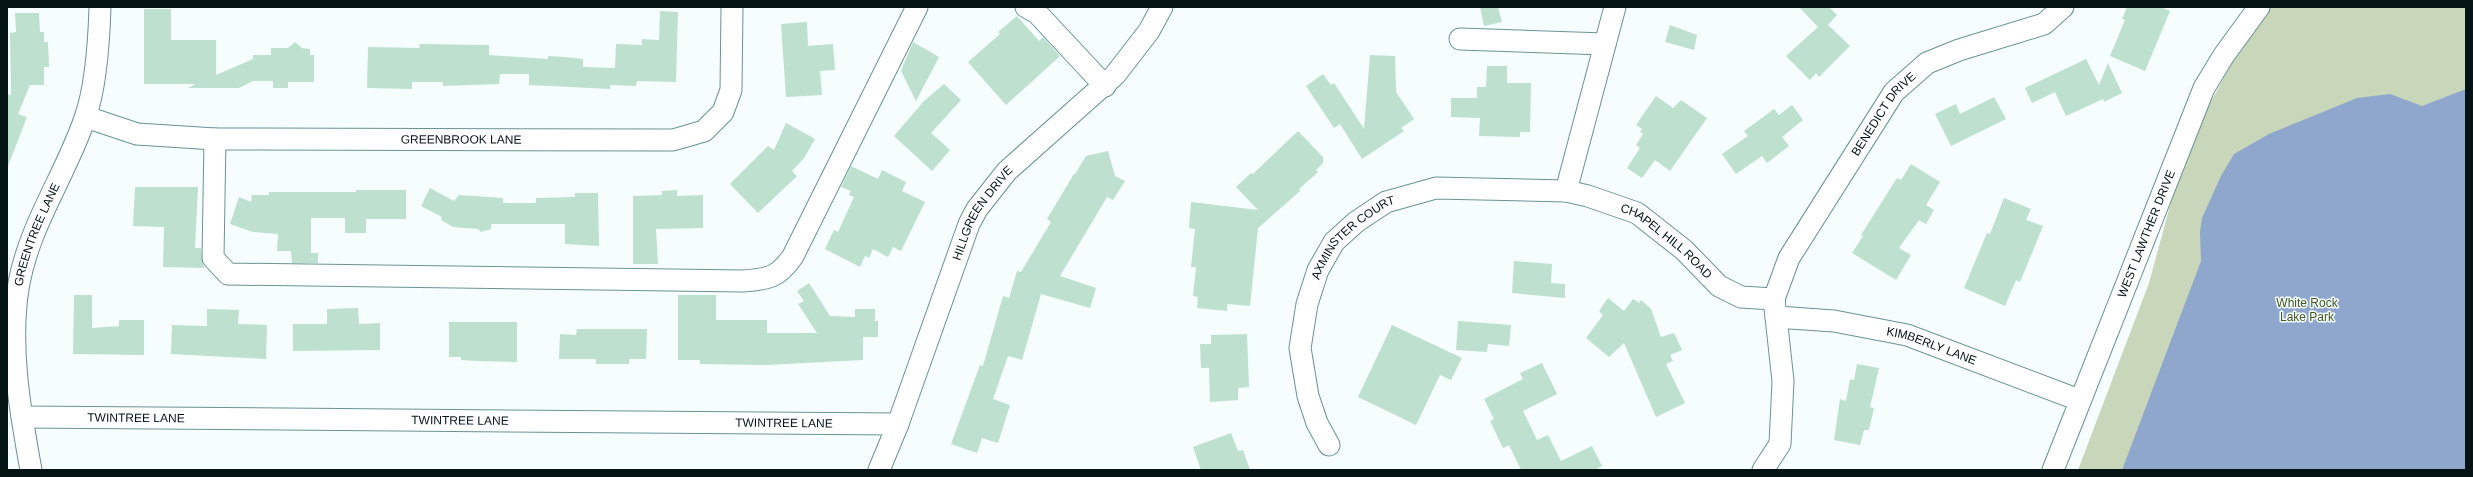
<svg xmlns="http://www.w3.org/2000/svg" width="2473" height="477" font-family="Helvetica,sans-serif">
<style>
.green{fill:#c8d7b9}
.water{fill:#8fa7cc}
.building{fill:#bde1ce}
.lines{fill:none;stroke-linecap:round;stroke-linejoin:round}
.minor-casing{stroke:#699392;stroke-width:23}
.minor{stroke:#fff;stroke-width:21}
.labels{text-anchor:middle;stroke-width:3;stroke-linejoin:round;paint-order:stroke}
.street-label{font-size:12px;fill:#041414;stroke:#f5fefd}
.park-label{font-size:12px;fill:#405a1f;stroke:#f5fefd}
</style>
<rect width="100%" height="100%" fill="#f5fefd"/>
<!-- green -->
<path class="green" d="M2271 7H2466V470H2078L2149 283 2186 147 2249 32Z"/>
<!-- water -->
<path class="water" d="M2466 89V470H2122L2201 261 2200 232 2202 218 2221 176 2234 154 2269 134 2357 98 2390 94 2422 106Z"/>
<!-- building -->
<path class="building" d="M1480 7H1498L1502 22 1484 26Z
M1799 7H1829L1837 15 1828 25 1850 46 1819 77 1816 73 1810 80 1786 56 1818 27Z
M2127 7H2160L2170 11 2145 71 2110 56 2125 20 2122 19Z
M144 9H171V40H216V75L253 59V55H271V48H288L295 42 302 48 310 49V55H314V82H288V88H273V81H253L239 88H188L196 84H144Z
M660 11 678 12 676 82 637 81 636 86 610 85V89L550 86 529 85V74H500L499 84 443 86V82H412V89L367 88 368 47 419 48 420 44 489 45V55L548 59V56L565 57 583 59V67L615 68 616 44 642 45V39L659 40Z
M15 13H39L40 32H44V42H48L49 67H44V85H30L18 114 27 117 8 166 7 94 11 95 10 33 16 32Z
M1017 16 1039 41 1043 37 1060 56 1006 105 968 62 1000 34 998 32Z
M807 22 808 46 833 44 835 70 820 71 822 95 786 97 781 24Z
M1670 25 1697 35 1694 50 1665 42Z
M913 42 939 57 916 101 901 71Z
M1370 55 1395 56 1396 92 1414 119 1401 128 1404 131 1362 159 1340 124 1334 128 1306 86 1323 74 1331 85 1334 83 1364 129Z
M2086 59 2099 85 2108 63 2122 93 2104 102 2103 99 2066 116 2055 92 2032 103 2025 88Z
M1487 66H1507V83H1531L1530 132H1520V137L1479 136 1480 118 1451 117V98H1477V87H1486Z
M944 84 961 100 931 133 950 150 932 171 894 136 924 101Z
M1656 96 1673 108 1681 100 1707 118 1670 171 1655 160 1642 178 1627 168 1640 148 1636 145 1643 134 1640 132 1642 129 1636 125Z
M1994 97 2006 119 1951 146 1935 114 1956 104 1960 114Z
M1792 105 1803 120 1782 137 1789 146 1767 163 1762 156 1736 174 1722 154 1748 136 1744 131 1774 109 1779 115Z
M786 123 815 139 804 158 792 171 797 176 758 213 730 184 768 146 774 150Z
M1298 131 1323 157V163L1316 170 1318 172 1299 189 1300 191 1258 228 1250 306 1227 304V311L1197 308 1198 297 1193 296 1196 267H1191L1195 229 1189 228 1191 202 1258 210 1236 187 1251 173 1253 174Z
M1108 151 1115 176 1125 181 1113 200 1107 197 1060 276 1096 288 1090 308 1041 294 1022 360 1008 356 993 399 1010 405 998 443 982 438 977 453 951 444 980 365 983 366 1003 296 1009 298 1017 271 1021 272 1051 222 1047 219 1074 174H1075L1086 156Z
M1911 164 1940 182 1926 205 1934 210 1926 224 1919 220 1899 248 1911 255 1896 280 1852 253 1863 236 1861 235 1897 178 1901 180Z
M851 166 878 179 882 170 906 182 902 191 925 202 901 251 893 247 888 257 873 249 869 258 865 256 860 267 825 249 834 230 838 232 854 197 849 195 851 191 841 187Z
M135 187H198L195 248H201L204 268 163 267 164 227 133 226Z
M430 188 454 201 459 195 503 198V203H536V198L575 197V193H598L599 246 565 244V224H491V229L481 232 478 229 453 227 441 220 442 217 421 206Z
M356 190H406V219H366V233H345V218H311V253H318V263H292L291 251H277L278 234 253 232 230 224 239 197 251 202 252 195H269V192H356Z
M677 190V196L703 195V228L656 229 658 264H633V196L662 195V191Z
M2004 198 2031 209 2026 220 2043 226 2020 282 2016 280 2005 306 1964 288 1987 233 1990 234Z
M1514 261 1552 264 1551 283 1565 284V298L1512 293Z
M809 283 830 316 855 317V309H875V321H878V337H863V360L767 365 700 364V360H678V295H716V320H767V333H817L798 304 804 301 797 291Z
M74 295H92V328L119 326V320H144V355L73 354Z
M1608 298 1624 311 1633 299 1639 303 1641 300 1651 309 1661 337 1674 333 1682 350 1670 355 1673 361 1666 364 1685 403 1656 417 1624 343 1609 357 1586 338 1603 315 1599 311Z
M358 308 359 324 380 323V350L293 351V324H327V309Z
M207 309 239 310 238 324 267 325 266 359 171 354 172 325 207 326Z
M1458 321 1511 325 1509 346 1488 344 1487 352 1456 350Z
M449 322H517V362L477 361 461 360V357H449Z
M1392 325 1462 358 1451 380 1440 375 1416 425 1358 397Z
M577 329H647L646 359H629V364H596V359H559L560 334 576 335Z
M1247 334 1249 387 1238 388V400L1210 402 1209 368H1201L1200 344H1211V335Z
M1542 363 1557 394 1523 411 1537 440 1548 435 1561 461 1592 446 1602 466 1595 470H1521L1509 445 1503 448 1490 421 1494 419 1484 399 1523 379 1520 373Z
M1857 364 1879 368 1870 407 1874 408 1869 430H1864L1860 445 1834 440 1840 399 1846 401 1850 379 1854 380Z
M1231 433 1238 451 1243 450 1250 470H1201L1193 447Z"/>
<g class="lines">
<!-- minor casing -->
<g class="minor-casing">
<g id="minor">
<path d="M1026 7 1037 13 1105 86"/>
<path d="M1460 39 1605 44"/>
<path id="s1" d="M86 117 137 134 215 139 673 140 704 131 723 112 731 90 732 7"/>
<path d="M215 139 213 258 228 274 743 281C768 279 778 278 793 256L917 7"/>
<path d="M1566 191 1615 7"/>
<path id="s2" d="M1776 317 1834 321 1907 335 2079 400"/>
<path id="s3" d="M22 417 898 424"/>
<path id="s4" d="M1329 445 1317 423 1308 396 1300 348 1307 304 1318 270 1334 242 1356 222 1386 202 1436 188 1566 191 1588 196 1637 213 1684 250 1719 286 1741 297 1774 299"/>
<path id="s5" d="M31 470C20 410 8 344 19 283 30 224 66 174 85 118 96 87 99 40 100 7"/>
<path id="s6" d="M879 470 898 424 969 224 977 209 1007 171 1115 75 1149 31 1162 7"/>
<path id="s7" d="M1763 470 1780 444 1783 381 1774 299 1789 258 1894 92 1927 63 1959 50 2044 24 2063 7"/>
<path id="s8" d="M2053 470 2204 88 2224 55 2259 7"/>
</g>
</g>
<!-- minor -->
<use href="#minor" class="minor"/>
</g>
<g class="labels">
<!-- street labels -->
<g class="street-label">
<text dy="4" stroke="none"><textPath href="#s7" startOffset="393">BENEDICT DRIVE</textPath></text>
<text dy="4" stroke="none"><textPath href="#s1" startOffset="378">GREENBROOK LANE</textPath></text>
<text dy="4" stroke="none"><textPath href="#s6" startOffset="278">HILLGREEN DRIVE</textPath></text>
<text dy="4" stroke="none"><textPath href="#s8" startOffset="254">WEST LAWTHER DRIVE</textPath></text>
<text dy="4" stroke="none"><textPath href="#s5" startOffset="240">GREENTREE LANE</textPath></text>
<text dy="4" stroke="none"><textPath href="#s4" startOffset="231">AXMINSTER COURT</textPath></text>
<text dy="4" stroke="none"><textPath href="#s4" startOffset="577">CHAPEL HILL ROAD</textPath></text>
<text dy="4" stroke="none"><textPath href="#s2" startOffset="159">KIMBERLY LANE</textPath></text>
<text dy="4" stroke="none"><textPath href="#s3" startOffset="114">TWINTREE LANE</textPath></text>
<text dy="4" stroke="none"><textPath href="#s3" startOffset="438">TWINTREE LANE</textPath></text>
<text dy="4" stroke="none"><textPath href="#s3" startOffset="762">TWINTREE LANE</textPath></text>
</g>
<!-- park labels -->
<g class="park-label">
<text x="2307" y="307">White Rock<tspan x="2307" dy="14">Lake Park</tspan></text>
</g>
</g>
<!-- border -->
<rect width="2473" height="477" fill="none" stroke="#041414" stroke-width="16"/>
</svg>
